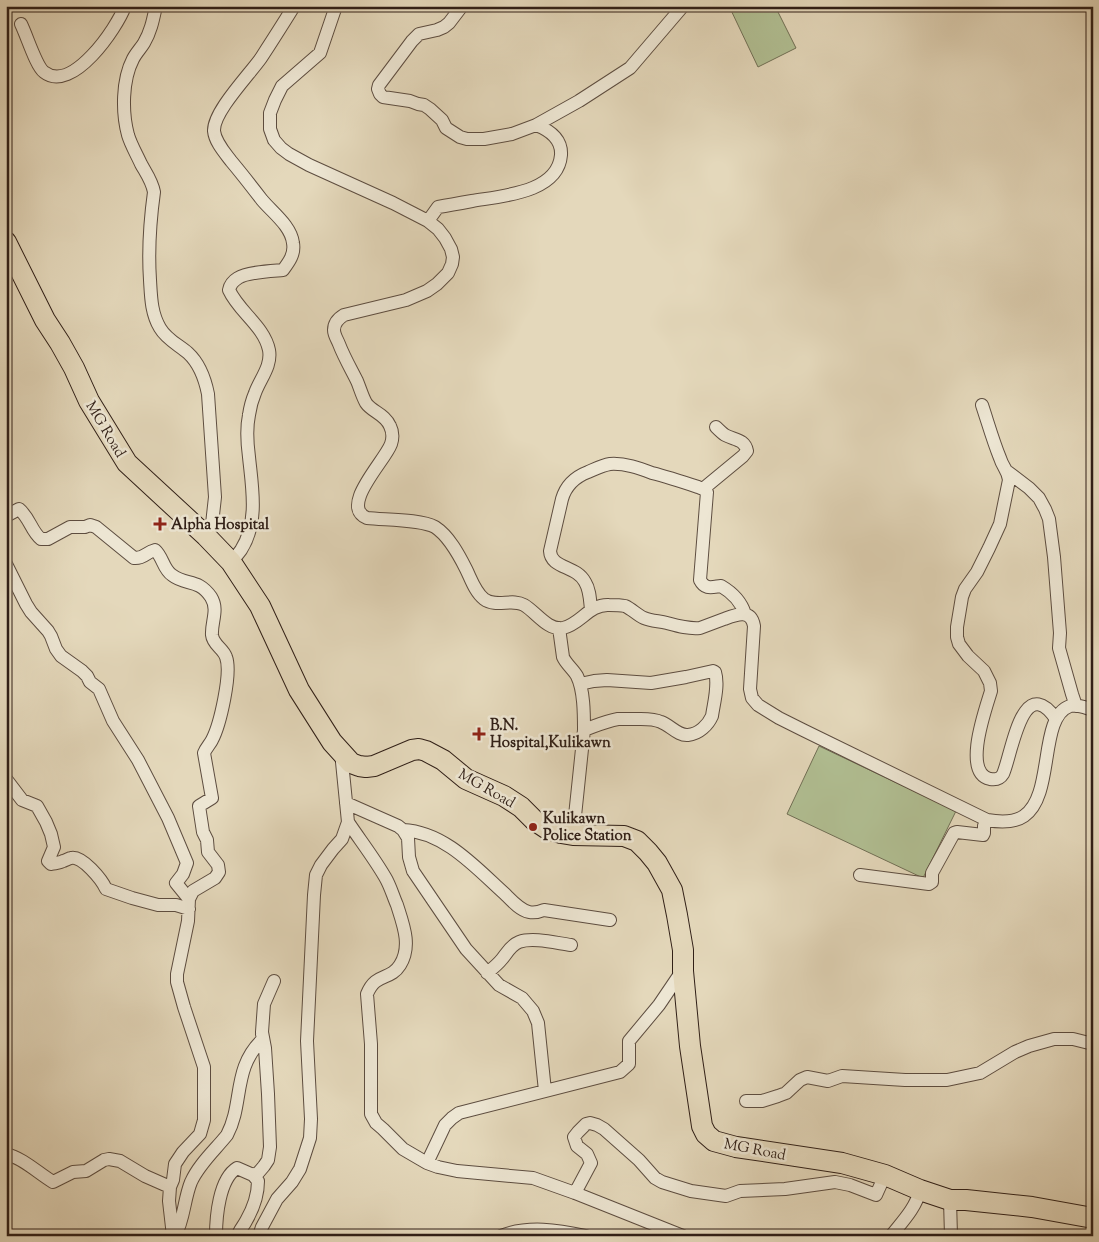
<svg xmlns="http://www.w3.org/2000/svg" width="1099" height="1242" font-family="'Sorts Mill Goudy',serif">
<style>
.green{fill:#b1bf93;stroke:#706f55}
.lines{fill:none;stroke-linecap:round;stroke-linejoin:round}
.minor-casing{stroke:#5d4d40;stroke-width:14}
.primary-casing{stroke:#301f17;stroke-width:22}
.minor{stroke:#ede6d3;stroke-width:12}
.primary{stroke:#e4d8bb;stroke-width:20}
.poi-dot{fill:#8f2418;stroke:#ede6d3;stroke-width:2}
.labels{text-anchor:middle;stroke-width:5;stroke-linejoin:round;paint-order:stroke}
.street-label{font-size:15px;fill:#301f17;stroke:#ede6d3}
.poi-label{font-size:15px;font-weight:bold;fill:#301f17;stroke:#ede6d3;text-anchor:start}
</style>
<rect width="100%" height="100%" fill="#e4d8bb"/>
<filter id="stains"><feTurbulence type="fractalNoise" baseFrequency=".004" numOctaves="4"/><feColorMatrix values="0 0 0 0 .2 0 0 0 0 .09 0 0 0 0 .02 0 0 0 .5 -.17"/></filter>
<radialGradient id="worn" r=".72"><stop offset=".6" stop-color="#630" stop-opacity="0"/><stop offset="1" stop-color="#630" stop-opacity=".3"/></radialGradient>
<!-- green -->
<path class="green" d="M729 6H775L796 48 758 67Z
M819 746 956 811 923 878 787 814Z"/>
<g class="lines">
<!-- minor casing -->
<g class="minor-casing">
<path id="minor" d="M156 6C153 20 151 31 144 43 141 48 136 53 133 59 122 80 122 113 128 135 131 145 137 155 141 164 146 173 152 181 154 192 150 221 148 250 150 280 151 296 151 313 160 328 167 340 179 345 188 353 200 364 205 379 208 394L215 497 212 524 206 536
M336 6 320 53 282 86 275 100 270 113V129L274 140 281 148 289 154 309 165 393 203 428 221 438 229 445 238 451 249 453 257 452 264 448 273 437 284 427 291 406 300 344 315C339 318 334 323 334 330 334 335 337 339 339 344 344 357 351 369 357 381 360 388 362 396 366 403 372 412 385 414 390 426 393 432 393 438 391 444 385 461 339 506 367 518 385 520 420 519 435 527 449 536 459 555 466 569 471 579 475 592 484 599 496 608 512 598 524 605 536 612 548 631 563 628 581 624 589 604 609 605 614 605 620 605 625 606 632 609 637 615 644 618 651 621 659 621 667 623 678 626 688 629 700 628 708 625 716 622 724 619 735 615 751 608 754 626L750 689 752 698 758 705 779 718 803 730 987 820C999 822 1014 823 1024 816 1055 795 1038 717 1070 706 1078 704 1086 708 1093 710
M462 6 449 23 444 27 437 30 419 34 412 41 379 85 378 89 380 94 383 97 410 101 418 104 424 105 430 109 442 120 446 128 460 137 467 139H484L512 134 536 125 579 101 630 68 683 6
M21 24C27 36 36 66 44 72 72 94 117 28 125 6
M428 221 438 207C450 205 461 203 472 201 501 196 558 193 561 155 562 139 549 130 536 125
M982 405C988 423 993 441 1000 458 1003 468 1008 470 1009 480L1000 524 989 548 977 572 965 589 962 597 957 627V637L959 644 968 656 984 671 990 683 991 691C986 708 962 773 990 779 996 780 1000 779 1003 774 1012 754 1022 671 1056 719
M1008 472 1029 488 1039 498 1045 509 1049 519 1054 557 1060 633 1059 648 1072 694 1076 706
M703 489 743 456 747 451C745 439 734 440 725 435 722 433 719 430 716 427
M6 516 19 509C30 518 31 531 41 539H48L70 527H85L90 525 96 527 134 558C144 559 146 552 155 550 163 557 163 569 172 575 186 586 198 578 211 597 219 610 211 622 212 635 213 645 223 648 226 657 232 673 220 725 212 740 210 744 206 748 204 753L212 798 199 806 203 832 207 840 208 852 218 865 219 872 215 878 193 891 189 899
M231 562C235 558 238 554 241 550 259 522 252 487 249 457 247 442 246 429 249 415 250 408 252 400 255 393 260 379 272 366 269 350 264 326 239 312 229 290 230 285 233 281 238 278 247 272 272 271 283 270 289 262 295 254 293 243 291 226 273 213 262 200 252 187 242 174 231 161 225 153 215 142 214 131 213 112 249 75 261 58 272 41 283 24 294 6
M6 564 26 604 31 612 48 631 51 636 56 649 61 656 82 671 87 676 90 682 99 689 113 721 138 760 168 818 187 863 183 874 176 883 189 899 188 921 177 974V982L184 1007 204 1067V1120L200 1134 183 1152 175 1164 173 1180 170 1187 169 1201 173 1236
M591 610C590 600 590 590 585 582 576 565 551 569 550 551L562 499C566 485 575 477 588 472 595 469 603 465 610 464 625 463 639 468 652 473 668 477 683 482 698 487L703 489 707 492 700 580C705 590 712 587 721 586 733 593 741 601 745 614
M559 628 563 657C566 664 573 669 577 676 584 690 584 714 584 730L573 835
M580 684 594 681 607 680 651 683 686 677 713 671 715 672C719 685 714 702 712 716 708 725 699 734 688 735 678 736 670 725 661 722 653 718 642 719 634 719 628 719 623 719 618 719 606 721 595 726 584 730
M6 779 22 800 37 806 46 822 51 834 54 847 48 861 51 864C55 863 60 863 63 861 65 861 69 858 71 858 82 855 102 880 106 889L132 898 158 905H176L189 909
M346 803 398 826 403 830 408 838 409 857 413 871 466 949 499 985 522 998 533 1011 538 1023 545 1091
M348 822C360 840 374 858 385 877 390 885 393 896 397 905 403 924 412 946 400 965 390 981 376 972 367 994L371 1044V1114L376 1123 383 1129 403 1149 427 1163 438 1167 457 1171 533 1178 575 1193 683 1236
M403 830C445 832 476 868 505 894 512 901 520 910 529 912 534 913 539 912 544 910L610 920
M860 875 929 884 932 882V873L954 833 957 832 983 835 984 833V826L987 820
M487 973C492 969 498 964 502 959 507 953 511 945 519 942 533 937 556 943 571 945
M746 1101H762L778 1096 786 1093 800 1080 807 1077 828 1081 842 1076 905 1080H947L980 1073 1015 1052 1029 1046 1054 1039H1073L1093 1044
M6 1154C23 1158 38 1173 53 1182L73 1172 86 1171 104 1160 109 1159 120 1161 145 1176 170 1187
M427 1163 445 1125 452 1118 459 1113 620 1072 629 1064V1041L659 1005 682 971
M575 1193 591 1163 587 1154 577 1146 574 1137 578 1132 586 1124 590 1123 597 1125 604 1129 639 1160 655 1178 662 1182 691 1191 726 1196 740 1191 785 1189 835 1182 850 1185 876 1195 885 1175
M950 1200 951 1236
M175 1236C184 1220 184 1199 191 1182 199 1164 215 1150 227 1135 244 1103 232 1068 263 1039L262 1034
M216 1236C216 1217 219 1179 237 1168L253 1175 258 1173 264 1166 268 1160 270 1147 268 1094 265 1048 262 1032 264 1004 274 981
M238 1236C239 1230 243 1227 246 1221 253 1209 258 1195 258 1181L253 1175
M259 1236 262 1227 277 1199 292 1182 300 1169 310 1138 311 1119 307 1041 314 895 316 875 321 865 333 849 342 839 348 822 341 752
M501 1236C528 1225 558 1230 586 1236
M891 1236C902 1222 916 1208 920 1190"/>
</g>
<!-- primary casing -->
<g class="primary-casing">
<path id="primary" d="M6 242 45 320 60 343 74 368 89 401 127 463 206 536 231 562 260 606 299 690 332 742 351 763 359 766 366 767 374 766 412 750 419 749 426 751 443 760 466 779 504 796 521 807 534 820 546 828 561 833 573 835 624 836 637 841 648 852 657 863 672 890 677 915 683 950V971L690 1046 702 1126 706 1134 714 1141 736 1147 842 1163 885 1175 920 1190 950 1200H966L1032 1207 1093 1218"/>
</g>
<!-- minor -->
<use href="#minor" class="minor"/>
<!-- primary -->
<use href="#primary" class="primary"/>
</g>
<!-- markers -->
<g class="poi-dot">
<path d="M157.5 516.5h5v5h5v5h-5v5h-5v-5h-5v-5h5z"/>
<path d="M476.5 726.5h5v5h5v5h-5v5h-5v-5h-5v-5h5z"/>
<circle cx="533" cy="827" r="5"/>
</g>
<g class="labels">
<!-- street labels -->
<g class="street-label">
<text transform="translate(106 429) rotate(59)" y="5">MG Road</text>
<text transform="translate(487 788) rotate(30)" y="5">MG Road</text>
<text transform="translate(755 1149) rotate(11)" y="5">MG Road</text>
</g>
<!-- poi labels -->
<g class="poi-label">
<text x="171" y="529">Alpha Hospital</text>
<text x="490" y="730">B.N.<tspan x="490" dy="17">Hospital,Kulikawn</tspan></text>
<text x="543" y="823">Kulikawn<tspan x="543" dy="17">Police Station</tspan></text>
</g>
</g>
<!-- margin -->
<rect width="1099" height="1242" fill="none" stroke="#e4d8bb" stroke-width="25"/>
<rect x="8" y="8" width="1084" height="1227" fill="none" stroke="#301f17" stroke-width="2.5"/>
<rect x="12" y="12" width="1074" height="1217" fill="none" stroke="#301f17"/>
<rect width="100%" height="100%" filter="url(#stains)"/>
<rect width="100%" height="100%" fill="url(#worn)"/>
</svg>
